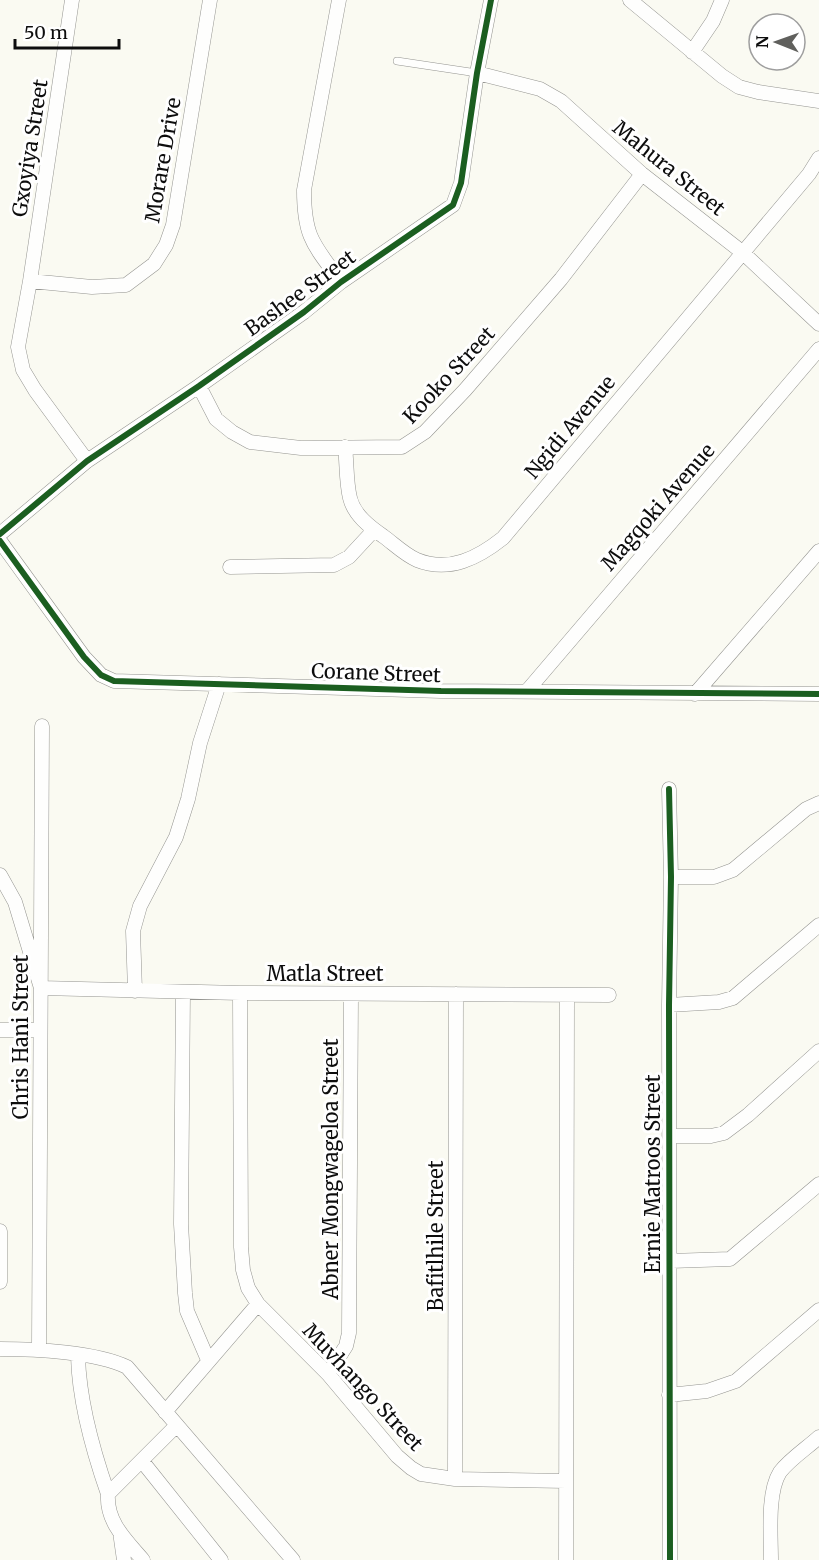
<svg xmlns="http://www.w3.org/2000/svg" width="819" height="1560" font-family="Merriweather,serif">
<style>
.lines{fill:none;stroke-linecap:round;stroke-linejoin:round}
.service-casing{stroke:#949490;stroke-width:8}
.minor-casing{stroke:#949490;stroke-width:15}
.service{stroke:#fefefd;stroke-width:7}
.minor{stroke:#fefefd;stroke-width:14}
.cycleway-casing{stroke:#fff;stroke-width:10}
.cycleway{stroke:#1b5e20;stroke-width:6}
.labels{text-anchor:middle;stroke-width:6;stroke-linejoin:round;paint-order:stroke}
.street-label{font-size:20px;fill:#0d0d0d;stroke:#fff}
</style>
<rect width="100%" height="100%" fill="#fafaf2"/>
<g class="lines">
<!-- service casing -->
<g class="service-casing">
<path id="service" d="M397 61 477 73"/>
</g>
<!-- minor casing -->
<g class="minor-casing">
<path id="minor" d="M72 0 30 281 18 347 23 370 35 390 87 461
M339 0 304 190C304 238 314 245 341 282
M630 0 722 76 739 87 758 92 819 101
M692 52 713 21 722 0
M477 73 540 89 561 101 642 174 742 252 819 324
M30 281 92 287 126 285 154 264 166 245 173 225 210 0
M199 386 216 419 232 432 250 442 301 448 402 447 425 432 465 390 561 279 642 174
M345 447C347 463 346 482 350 498 354 515 370 527 383 536 394 544 405 555 417 560 449 573 478 558 503 538L809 174 819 158
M0 534 87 461 199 386 304 312 341 282 453 205 461 183 477 73 491 0
M0 541 84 657 101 675 114 681 441 691 819 694
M230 567 334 565 349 557 374 530
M527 691 819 349
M695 694 819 551
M669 789 671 877 669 1005 670 1560
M0 875 15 902 41 988 240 993 609 995
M671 877H714L733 870 806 809 819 803
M135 991 133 931 140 906 176 837 188 799 200 743 219 684
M183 992 181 1224 185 1293 187 1311 208 1360
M240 993 241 1247 243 1270 248 1288 258 1304 328 1374 397 1456 411 1468 421 1474 455 1479 566 1481
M669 1005 719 1002 733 998 819 925
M0 1030H40
M670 1136H711L724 1133 748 1115 819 1051
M0 1231V1282
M670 1261 730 1259 819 1184
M0 1349C35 1349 96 1352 127 1367L293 1560
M39 1349 42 726
M78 1356C79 1401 93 1451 108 1494
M328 1374 346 1346 349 1333 351 994
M669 1395 707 1391 736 1381 819 1310
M165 1412 258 1304
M142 1461 221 1560
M455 1479 456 994
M120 1532 124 1560
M143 1560C126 1540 106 1522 108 1494L176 1426
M566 1560 567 995
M771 1560C771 1536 767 1492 780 1472 790 1459 807 1448 819 1437"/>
</g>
<!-- service -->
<use href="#service" class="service"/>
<!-- minor -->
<use href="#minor" class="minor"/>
<!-- cycleway casing -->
<g class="cycleway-casing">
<path id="cycleway" d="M0 534 87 461 199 386 304 312 341 282 453 205 461 183 477 73 491 0
M0 541 84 657 101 675 114 681 441 691 819 694
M669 789 671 877 669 1005 670 1560"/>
</g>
<!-- cycleway -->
<use href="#cycleway" class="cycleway"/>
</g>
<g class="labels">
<!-- street labels -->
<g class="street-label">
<text transform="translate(30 148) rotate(-81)" y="7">Gxoyiya Street</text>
<text transform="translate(163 160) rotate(-80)" y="7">Morare Drive</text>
<text transform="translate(669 168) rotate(39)" y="7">Mahura Street</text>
<text transform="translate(300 293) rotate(-36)" y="7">Bashee Street</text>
<text transform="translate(449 375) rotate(-47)" y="7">Kooko Street</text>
<text transform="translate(570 427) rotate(-50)" y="7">Ngidi Avenue</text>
<text transform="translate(658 507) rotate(-49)" y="7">Magqoki Avenue</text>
<text transform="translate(376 673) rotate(2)" y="7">Corane Street</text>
<text x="325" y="981">Matla Street</text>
<text transform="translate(21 1037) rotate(-90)" y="7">Chris Hani Street</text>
<text transform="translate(331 1169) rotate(-90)" y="7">Abner Mongwageloa Street</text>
<text transform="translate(653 1174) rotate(-90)" y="7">Ernie Matroos Street</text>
<text transform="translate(436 1236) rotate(-90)" y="7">Bafitlhile Street</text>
<text transform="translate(363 1387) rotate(47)" y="7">Muvhango Street</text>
</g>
</g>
<!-- north arrow -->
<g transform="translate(777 42) rotate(271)"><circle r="28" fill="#ffffff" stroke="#9e9e9e" stroke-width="1.5"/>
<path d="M0-4.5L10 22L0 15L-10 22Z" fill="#60605d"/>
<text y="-9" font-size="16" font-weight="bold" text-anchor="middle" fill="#0d0d0d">N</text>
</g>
<!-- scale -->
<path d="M15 39v9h104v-9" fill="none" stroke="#0d0d0d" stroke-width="3"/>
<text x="24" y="39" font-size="18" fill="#0d0d0d" stroke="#ffffff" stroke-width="4.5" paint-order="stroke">50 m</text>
</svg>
